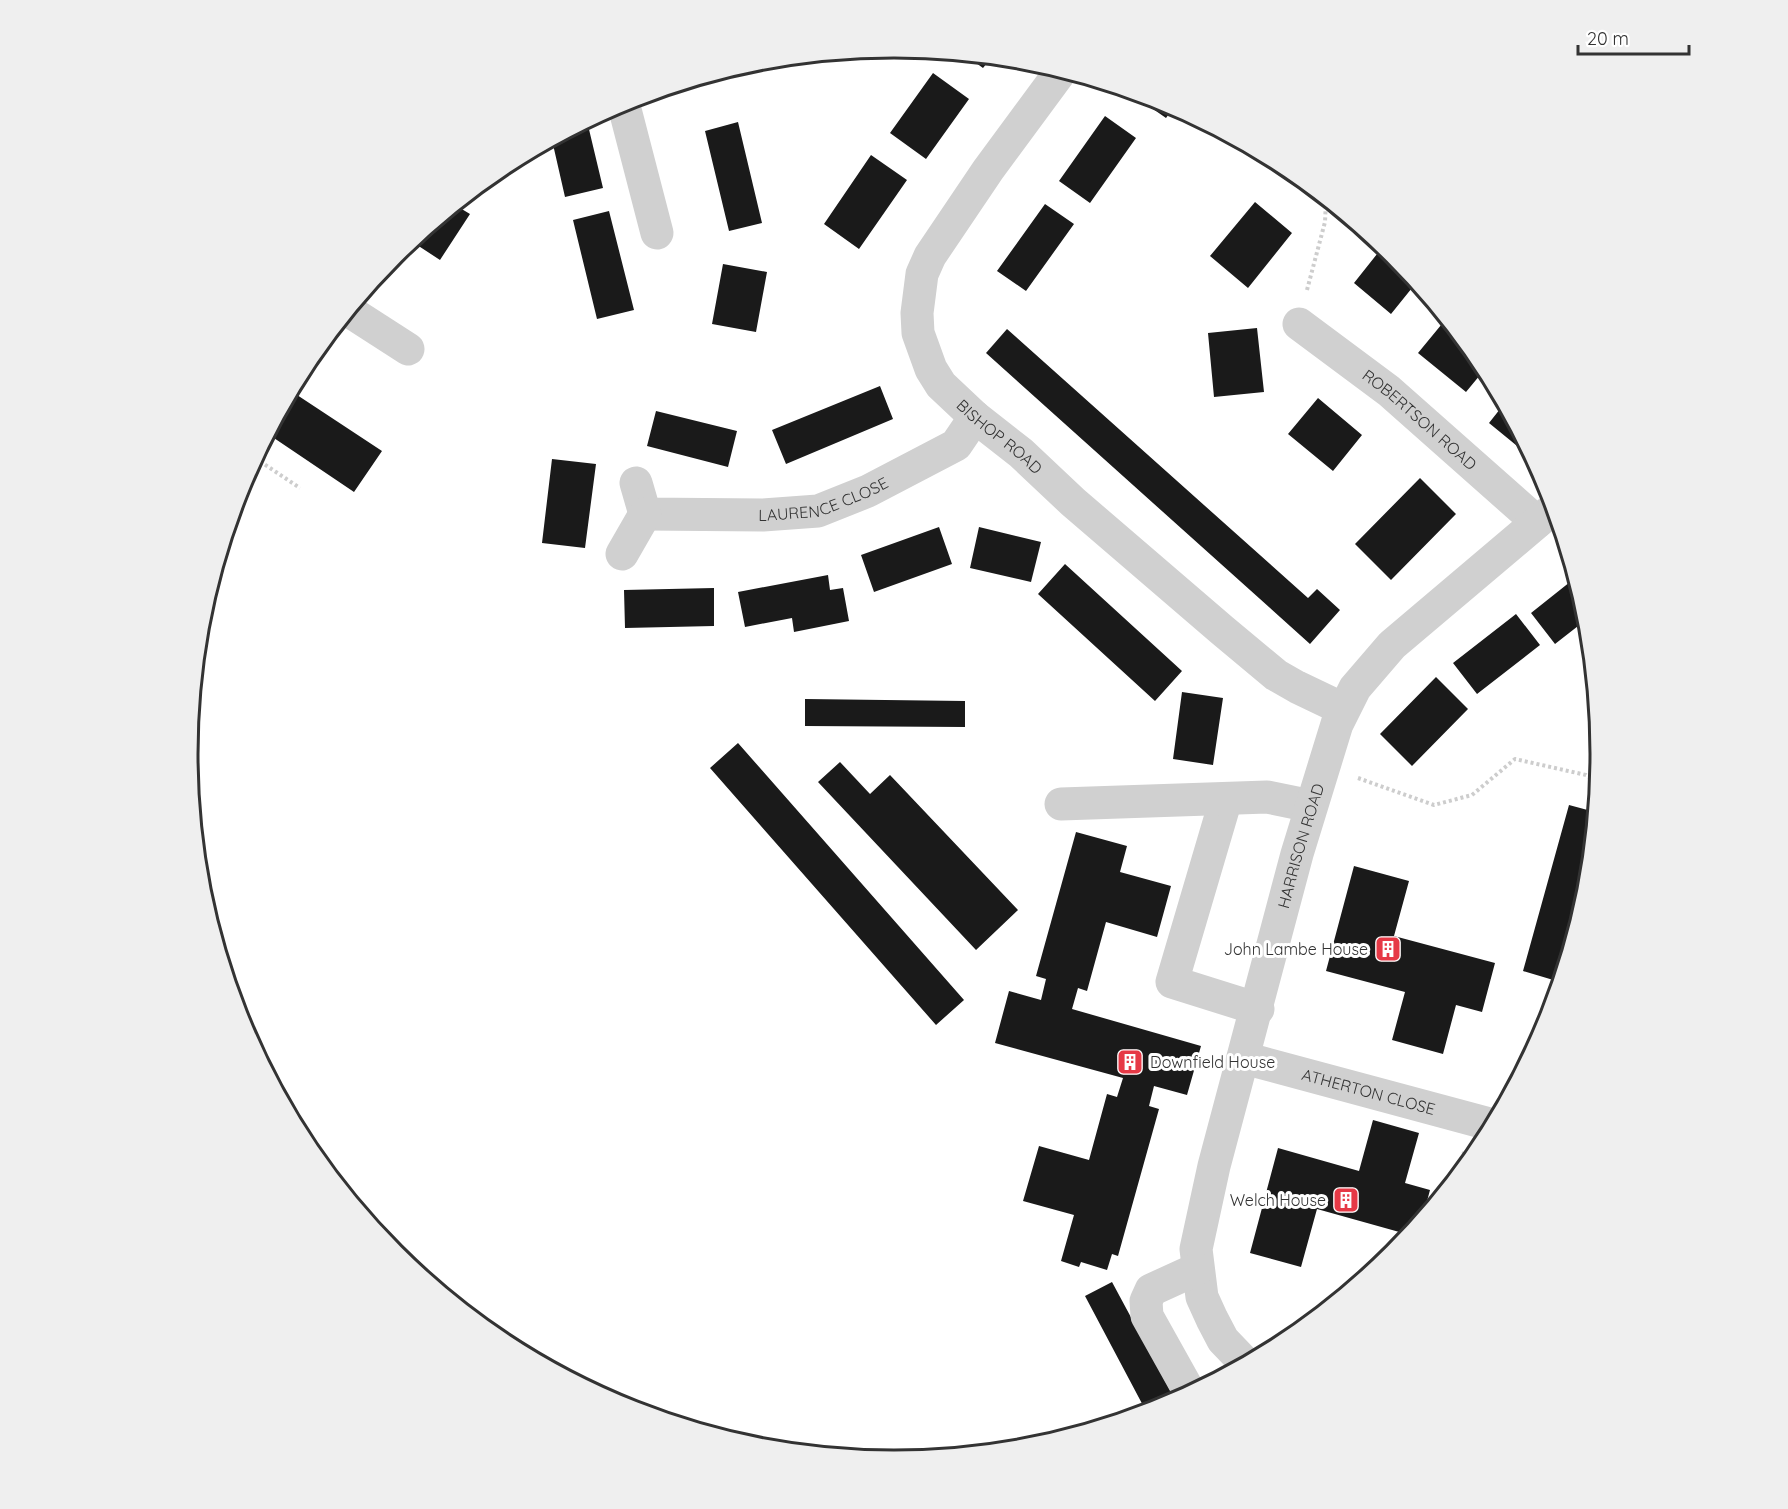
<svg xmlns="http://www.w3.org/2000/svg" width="1788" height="1509" font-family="Quicksand,sans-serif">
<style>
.building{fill:#1a1a1a}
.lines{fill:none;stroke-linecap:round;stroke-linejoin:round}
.path{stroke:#cdcdcd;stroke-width:4;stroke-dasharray:3 3;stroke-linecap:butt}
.minor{stroke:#d0d0d0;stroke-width:33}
.labels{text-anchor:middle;stroke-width:6;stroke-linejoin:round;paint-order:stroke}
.street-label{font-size:16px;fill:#333;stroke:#fff}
.poi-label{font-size:16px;fill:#333;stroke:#fff;text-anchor:end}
.rim{fill:none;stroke:#333;stroke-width:3}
</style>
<rect width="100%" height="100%" fill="#fff"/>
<!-- building -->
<path class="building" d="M965 55 980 56 991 58 983 68Z
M933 73 969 99 926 159 890 133Z
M1135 93 1165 102 1174 107 1166 118 1133 95Z
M1105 116 1136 138 1090 203 1059 181Z
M587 121 603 188 565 197 552 140Z
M738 122 762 223 729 231 705 131Z
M871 155 907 180 859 249 824 224Z
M1255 202 1292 233 1248 288 1210 256Z
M1045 204 1074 224 1026 291 997 271Z
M455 205 470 214 440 260 411 241Z
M1335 207 1344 214 1347 216 1336 217Z
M609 211 634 310 597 319 573 220Z
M1381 249 1404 268 1416 283 1391 314 1354 283Z
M723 264 767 272 756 332 712 324Z
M1446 319 1485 369 1466 392 1418 353Z
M1257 328 1264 392 1214 397 1208 333Z
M1007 329 1308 598 1317 589 1340 610 1310 644 986 353Z
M880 386 893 419 786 464 772 430Z
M291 391 382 451 354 492 268 434Z
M1318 398 1362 435 1333 471 1288 434Z
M1504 404 1533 459 1489 423Z
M656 411 737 431 728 467 647 446Z
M552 459 596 464 585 548 542 543Z
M1420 478 1456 514 1391 580 1355 544Z
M939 527 952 564 874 592 861 555Z
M979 527 1041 542 1031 582 970 568Z
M1065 564 1182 671 1155 701 1038 594Z
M828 575 830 590 843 588 849 621 794 632 792 618 745 627 738 592Z
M1575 578 1587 619 1555 644 1531 613Z
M714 588V626L625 628 624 590Z
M1516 614 1540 645 1477 694 1453 663Z
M1436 677 1468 709 1412 766 1380 734Z
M1182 692 1223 698 1213 765 1173 759Z
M805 699 965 701V727L805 726Z
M738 743 964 1000 936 1025 710 768Z
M840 762 870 794 890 775 1018 910 976 950 818 782Z
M1569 805 1595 812 1587 893 1560 982 1523 971Z
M1076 832 1127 846 1120 872 1171 886 1157 937 1106 922 1087 991 1078 988 1072 1009 1201 1046 1187 1095 1154 1086 1149 1106 1159 1109 1118 1256 1112 1254 1107 1270 1081 1262 1079 1267 1061 1261 1074 1215 1023 1201 1039 1146 1089 1160 1107 1094 1117 1097 1123 1078 995 1043 1009 991 1041 1000 1046 979 1036 976Z
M1354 866 1409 881 1394 936 1495 963 1482 1012 1456 1005 1443 1054 1392 1040 1405 992 1326 971Z
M1373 1120 1419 1133 1405 1183 1430 1190 1422 1220 1410 1235 1317 1209 1301 1267 1250 1253 1278 1148 1359 1171Z
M1112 1282 1176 1401 1164 1407 1147 1413 1085 1296Z"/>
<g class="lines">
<!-- path -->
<path class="path" d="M1307 290 1325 222 1326 200
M255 458 300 488
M1358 778 1434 805 1472 795 1515 759 1586 775 1598 783
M1457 1177 1464 1152"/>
<!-- minor -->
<g class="minor">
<path id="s1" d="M1061 71 988 170 930 256 922 274 917 313 918 333 931 369 941 385 975 417 1021 453 1073 502 1222 630 1276 675 1297 687 1343 709"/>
<path d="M623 102 657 233"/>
<path d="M349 311 408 349"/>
<path id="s2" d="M1299 324 1389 391 1537 522"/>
<path id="s3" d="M636 483 645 514 763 515 818 511 868 491 956 445 975 417"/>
<path d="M622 554 645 514"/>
<path d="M1226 799 1172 982 1258 1009"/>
<path d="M1061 804 1267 797 1311 806"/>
<path id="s4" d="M1244 1058 1493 1125"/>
<path id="s5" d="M1246 1364 1223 1340 1212 1319 1202 1297 1196 1249 1214 1166 1297 854 1337 724 1355 688 1392 645 1554 508"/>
<path d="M1190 1393 1147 1316 1146 1301 1151 1290 1197 1269"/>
</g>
</g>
<!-- icons -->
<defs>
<g id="building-square" transform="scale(1.35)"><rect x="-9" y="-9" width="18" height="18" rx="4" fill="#e63946" stroke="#fff"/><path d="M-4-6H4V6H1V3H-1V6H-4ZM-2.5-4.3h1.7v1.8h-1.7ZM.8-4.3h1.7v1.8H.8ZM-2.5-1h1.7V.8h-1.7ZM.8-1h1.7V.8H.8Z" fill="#fff"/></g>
</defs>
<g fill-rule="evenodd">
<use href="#building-square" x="1388" y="949"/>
<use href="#building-square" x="1130" y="1062"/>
<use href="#building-square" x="1346" y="1200"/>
</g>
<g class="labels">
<!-- street labels -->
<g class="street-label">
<text dy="6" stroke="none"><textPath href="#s2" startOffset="154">ROBERTSON ROAD</textPath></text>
<text dy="6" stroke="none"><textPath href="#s1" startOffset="441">BISHOP ROAD</textPath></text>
<text dy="6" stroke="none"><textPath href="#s3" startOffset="213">LAURENCE CLOSE</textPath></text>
<text dy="6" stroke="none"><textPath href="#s5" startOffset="546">HARRISON ROAD</textPath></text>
<text dy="6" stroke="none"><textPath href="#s4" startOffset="129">ATHERTON CLOSE</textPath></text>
</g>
<!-- poi labels -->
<g class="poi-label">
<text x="1368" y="955">John Lambe House</text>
<text x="1150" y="1068" text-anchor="start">Downfield House</text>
<text x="1326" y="1206">Welch House</text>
</g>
</g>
<!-- crop -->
<path d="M0 0H1788V1509H0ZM198 754a696 696 0 1 1 1392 0a696 696 0 1 1-1392 0Z" fill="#efefef" fill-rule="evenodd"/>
<path class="rim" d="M198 754a696 696 0 1 1 1392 0a696 696 0 1 1-1392 0Z"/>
<!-- scale -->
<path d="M1578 45v9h111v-9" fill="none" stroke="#333333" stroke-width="3"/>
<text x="1587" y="45" font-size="18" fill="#333333" stroke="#ffffff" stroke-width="4.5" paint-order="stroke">20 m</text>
</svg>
